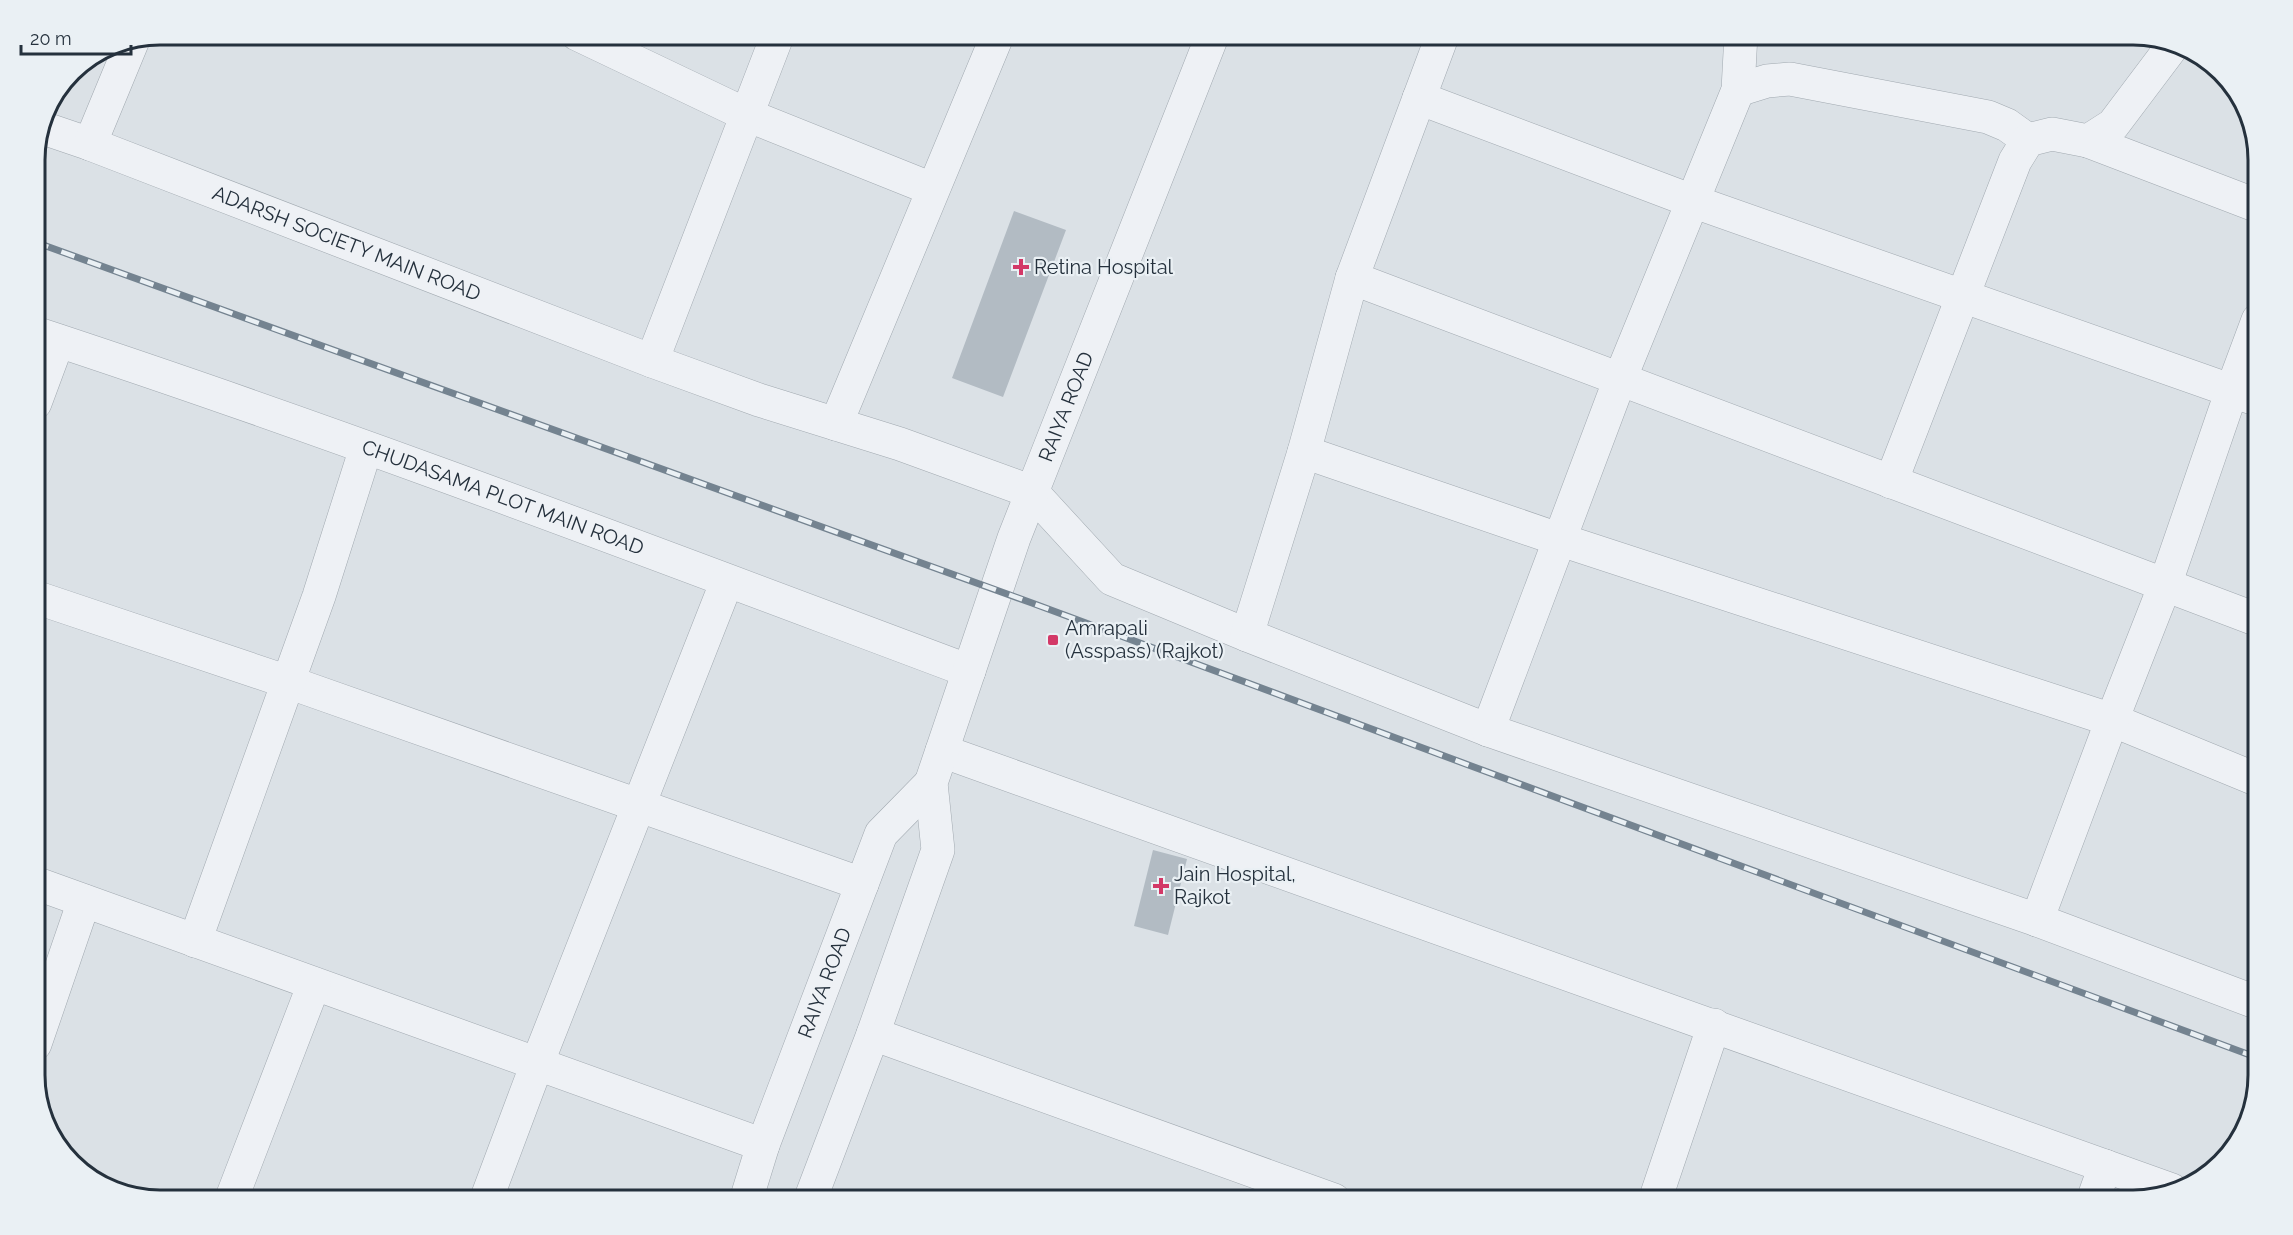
<svg xmlns="http://www.w3.org/2000/svg" width="2293" height="1235" font-family="Raleway,sans-serif">
<style>
.building{fill:#b2bbc3}
.lines{fill:none;stroke-linecap:round;stroke-linejoin:round}
.minor-casing{stroke:#a1a9b0;stroke-width:34}
.minor{stroke:#eef1f5;stroke-width:33}
.rail-casing{stroke:#748390;stroke-width:7}
.rail{stroke:#eaf0f4;stroke-width:4.5;stroke-dasharray:14;stroke-linecap:butt}
.poi-dot{fill:#d33867;stroke:#eaf0f4;stroke-width:2}
.labels{text-anchor:middle;stroke-width:4.5;stroke-linejoin:round;paint-order:stroke}
.street-label{font-size:20px;fill:#25313d;stroke:#eaf0f4}
.poi-label{font-size:20px;fill:#25313d;stroke:#eaf0f4;text-anchor:start}
.rim{fill:none;stroke:#25313d;stroke-width:3}
</style>
<rect width="100%" height="100%" fill="#dbe1e6"/>
<!-- building -->
<path class="building" d="M1014 211 1066 230 1003 397 952 378Z
M1153 850 1187 859 1168 935 1134 926Z"/>
<g class="lines">
<!-- minor casing -->
<g class="minor-casing">
<g id="minor">
<path d="M577 34 747 115 932 189"/>
<path d="M1738 90 1767 81 1790 79 1988 117 2007 125 2028 140"/>
<path d="M1419 98 1692 201 2258 400"/>
<path id="s1" d="M40 127 90 144 652 361 759 400 900 444 1032 492 1112 579 1247 635 1488 730 2037 920 2258 1003"/>
<path d="M2088 141 2258 206"/>
<path d="M90 144 133 40"/>
<path d="M1352 278 2258 620"/>
<path id="s2" d="M35 333C349 436 659 555 969 671"/>
<path d="M652 361 778 34"/>
<path d="M35 403 58 341"/>
<path d="M836 424 998 34"/>
<path d="M1304 452 1561 540 2112 720 2258 780"/>
<path d="M1891 482 2015 161 2028 140 2052 134 2088 141 2113 125 2174 44"/>
<path d="M35 597 288 682 862 884"/>
<path d="M1247 635 1304 452 1352 278 1443 34"/>
<path d="M1488 730 1620 379 1738 90 1741 34"/>
<path d="M942 751 2172 1190"/>
<path d="M35 883 763 1145"/>
<path d="M2037 920 2112 720 2165 585 2232 390 2258 320"/>
<path d="M195 941 319 596 366 448"/>
<path d="M873 1034 1334 1200"/>
<path d="M35 1044 84 901"/>
<path d="M231 1200 314 984"/>
<path d="M486 1200 537 1064 727 581"/>
<path id="s3" d="M746 1200 763 1145 881 834 931 783"/>
<path id="s4" d="M810 1200 873 1034 938 850 931 783 1014 538 1213 34"/>
<path d="M1655 1200 1714 1025"/>
<path d="M2093 1200 2105 1166"/>
</g>
</g>
<!-- minor -->
<use href="#minor" class="minor"/>
<!-- rail casing -->
<g class="rail-casing">
<path id="rail" d="M35 242 1032 603 2258 1058"/>
</g>
<!-- rail -->
<use href="#rail" class="rail"/>
</g>
<!-- markers -->
<g class="poi-dot">
<path d="M1018 258h6v6h6v6h-6v6h-6v-6h-6v-6h6z"/>
<rect x="1047" y="634" width="12" height="12" rx="3"/>
<path d="M1158 877h6v6h6v6h-6v6h-6v-6h-6v-6h6z"/>
</g>
<g class="labels">
<!-- street labels -->
<g class="street-label">
<text dy="7" stroke="none"><textPath href="#s1" startOffset="328">ADARSH SOCIETY MAIN ROAD</textPath></text>
<text dy="7" stroke="none"><textPath href="#s4" startOffset="840">RAIYA ROAD</textPath></text>
<text dy="7" stroke="none"><textPath href="#s2" startOffset="496">CHUDASAMA PLOT MAIN ROAD</textPath></text>
<text dy="7" stroke="none"><textPath href="#s3" startOffset="231">RAIYA ROAD</textPath></text>
</g>
<!-- poi labels -->
<g class="poi-label">
<text x="1034" y="274">Retina Hospital</text>
<text x="1065" y="635">Amrapali<tspan x="1065" dy="23">(Asspass) (Rajkot)</tspan></text>
<text x="1174" y="881">Jain Hospital,<tspan x="1174" dy="23">Rajkot</tspan></text>
</g>
</g>
<!-- crop -->
<path d="M0 0H2293V1235H0ZM160 45H2133A115 115 0 0 1 2248 160V1075A115 115 0 0 1 2133 1190H160A115 115 0 0 1 45 1075V160A115 115 0 0 1 160 45Z" fill="#eaf0f4" fill-rule="evenodd"/>
<path class="rim" d="M160 45H2133A115 115 0 0 1 2248 160V1075A115 115 0 0 1 2133 1190H160A115 115 0 0 1 45 1075V160A115 115 0 0 1 160 45Z"/>
<!-- scale -->
<path d="M21 45v9h110v-9" fill="none" stroke="#25313d" stroke-width="3"/>
<text x="30" y="45" font-size="18" fill="#25313d" stroke="#eaf0f4" stroke-width="4.5" paint-order="stroke">20 m</text>
</svg>
